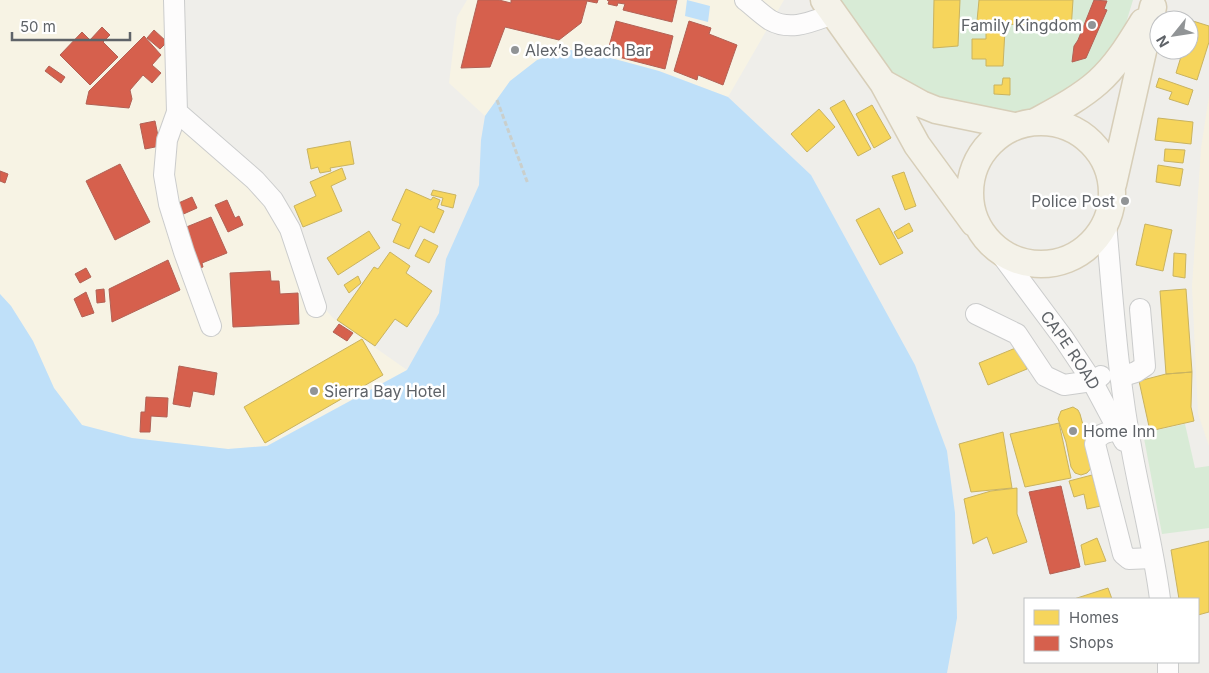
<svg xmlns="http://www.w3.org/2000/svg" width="1209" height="673" font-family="Inter,sans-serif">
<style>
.commercial{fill:#f7f3e4}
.green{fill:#d8ebd6}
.sand{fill:#f6f1e1}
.water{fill:#bfe0f9}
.homes{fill:#f6d55c;stroke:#c9b360}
.shops{fill:#d6604d;stroke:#b26155}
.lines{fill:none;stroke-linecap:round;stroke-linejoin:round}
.minor-casing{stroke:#cbcccc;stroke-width:22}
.major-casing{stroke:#d7ceb8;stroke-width:29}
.path{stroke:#cacfcc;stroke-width:3;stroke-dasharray:5 2.5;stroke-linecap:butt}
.minor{stroke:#fdfcfc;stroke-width:20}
.major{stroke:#f4f2e9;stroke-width:26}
.poi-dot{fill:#919496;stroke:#fff;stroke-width:2}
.labels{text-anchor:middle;stroke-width:5;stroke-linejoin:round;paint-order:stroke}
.poi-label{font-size:16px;fill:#5f6368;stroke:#fff;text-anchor:start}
.street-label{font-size:16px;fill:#5f6368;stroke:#fff}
</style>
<rect width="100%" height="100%" fill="#efeeea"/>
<!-- commercial -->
<path class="commercial" d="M0 0H174L177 112 255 180 312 294 333 318 407 370 267 446 228 449 132 438 82 425 54 388 33 341 11 306 0 294Z
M467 0H784L728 97 659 71 585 51 568 50 510 81 485 116 449 83 457 17Z"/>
<!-- green -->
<path class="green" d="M831 0H1133L1109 79 1020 121 931 104 871 58Z
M1185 424 1195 468 1209 466V528L1162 534 1143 433Z"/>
<!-- sand -->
<path class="sand" d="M1209 96V446L1198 414 1192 287 1201 148Z"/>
<!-- water -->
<path class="water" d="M687 0 710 6 708 22 685 16Z
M568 50 585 51 659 71 728 97 811 175 915 365 947 451 955 513 957 618 947 673H0V294L11 306 33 341 54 388 82 425 132 438 228 449 267 446 407 370 439 313 446 259 479 185 481 140 485 116 510 81 537 60Z"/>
<!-- homes -->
<path class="homes" d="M934 0H960L958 46 933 48Z
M979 0H1073L1071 30 977 21Z
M1193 21 1209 26V42L1197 80 1176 73 1183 50H1189V32Z
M986 28 1005 30 1003 66H986V59H972V39H986Z
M1003 78H1010V95L994 94V85H1002Z
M1159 78 1193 90 1188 105 1169 99 1172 92 1156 87Z
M844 100 871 149 858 156 830 108Z
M872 105 891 138 874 148 856 114Z
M819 109 835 127 807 152 791 134Z
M1158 118 1193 122 1191 144 1155 140Z
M350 141 354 164 330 168 331 171 320 173 318 167 311 169 307 149Z
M1165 149 1185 150 1183 163 1164 161Z
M1158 165 1183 169 1180 186 1156 182Z
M342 168 346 179 331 186 342 211 303 227 294 206 316 196 310 182Z
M904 172 916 206 905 210 892 176Z
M406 189 431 200 433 197 440 200 437 208 444 211 434 233 420 226 409 249 393 242 401 224 392 220Z
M433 190 456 195 453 208 441 205 443 198 431 195Z
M879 208 903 253 880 265 856 220Z
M909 223 913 231 898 239 894 232Z
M1145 224 1172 230 1163 271 1136 265Z
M369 231 380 248 338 275 327 258Z
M424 239 438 246 429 263 415 256Z
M390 252 410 266 406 273 432 291 407 327 395 319 375 346 337 320 374 267 378 269Z
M1174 253 1186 254 1185 278 1173 276Z
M358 276 361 283 349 293 344 285Z
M1186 289 1192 372 1166 374 1160 291Z
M362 339 383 375 265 443 244 407Z
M1018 347 1027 369 988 385 979 363Z
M1192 372 1191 407 1194 421 1150 431 1139 381 1166 374Z
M1073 407 1078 410 1080 414 1094 465 1087 473 1081 475 1075 473 1071 467 1066 442 1058 419 1061 411Z
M1059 423 1071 478 1025 487 1010 434Z
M1003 432 1012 488 971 492 959 444Z
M1092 475 1101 506 1087 509 1084 494 1074 497 1069 481Z
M1017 488V514L1027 542 993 554 987 537 973 544 964 499 991 491Z
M1097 538 1106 561 1085 565 1081 545Z
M1209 541V612L1198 615V599H1179L1171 550Z
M1108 588 1112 599H1074Z"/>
<!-- shops -->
<path class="shops" d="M478 0H499L511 3V0H598L597 3 587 1 581 23 559 40 505 27 490 67 461 68Z
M607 0H677L672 22 623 10 625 4 618 3 617 6 608 4 609 1Z
M1094 0 1107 1 1104 9 1107 10 1086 58 1072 62 1074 46 1078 40Z
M616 21 673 36 665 69 607 54Z
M689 21 711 28 709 34 737 45 723 85 698 75 697 80 674 71Z
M102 27 110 35 103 42 118 57 90 85 60 55 82 32 90 40Z
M154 30 167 42 160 49 147 38Z
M144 36 161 55 152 65 161 73 152 83 143 75 130 90 132 99 129 108 86 104 89 91Z
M49 66 65 77 61 83 45 71Z
M155 121 160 146 145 149 140 124Z
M120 164 150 222 115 240 86 181Z
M0 171 8 174 5 183 0 181Z
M192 197 197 208 179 216 174 205Z
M227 200 235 218 239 216 243 225 228 232 215 205Z
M211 217 227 253 202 263 203 267 196 269 179 230Z
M168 260 180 290 112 322 109 289Z
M86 268 91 277 80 283 75 274Z
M270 271 271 281H279L280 294 298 293 299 324 233 327 230 273Z
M104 289 105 302 97 303 96 290Z
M86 292 94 313 82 317 74 299Z
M339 324 353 333 347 341 333 332Z
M179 366 217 373 214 395 193 391 190 407 173 404Z
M146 397 168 398 167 417 151 416 150 432H140L141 412H145Z
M1061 486 1080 567 1050 574 1029 492Z"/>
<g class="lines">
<!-- minor casing -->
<g class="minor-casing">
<g id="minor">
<path d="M174 0 177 112 255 180 273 200 290 229 316 307"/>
<path d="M745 0C753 6 761 14 770 20 791 32 813 21 833 14"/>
<path d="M177 112 167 140 164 175 169 204 184 252 211 326"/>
<path d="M1106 223C1113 302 1118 380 1133 457 1142 505 1154 551 1160 599"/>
<path id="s1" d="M997 249 1064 339 1092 381 1124 441"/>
<path d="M976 314 1017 334 1045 376 1064 385 1092 381 1101 376"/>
<path d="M1120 377 1136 372 1145 366 1140 309"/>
<path d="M1118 430C1108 432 1098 433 1095 444L1123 554 1129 559 1153 558"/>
<path d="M1168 662V673"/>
</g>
</g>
<!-- major casing -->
<g class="major-casing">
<path id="major" d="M824 0 883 83 917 145 974 223
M883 83 921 104 936 110 1014 126
M1035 122C1057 110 1080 98 1098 82 1117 65 1130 43 1143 22
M970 193a71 71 0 1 1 142 0a71 71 0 1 1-142 0Z
M1113 184 1153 7"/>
</g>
<!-- path -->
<path class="path" d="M497 100 528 184"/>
<!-- minor -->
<use href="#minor" class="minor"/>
<!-- major -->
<use href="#major" class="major"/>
</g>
<!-- markers -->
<g class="poi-dot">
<circle cx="1092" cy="25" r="5"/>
<circle cx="515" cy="50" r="5"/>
<circle cx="1125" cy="201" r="5"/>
<circle cx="314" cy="391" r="5"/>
<circle cx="1073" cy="431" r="5"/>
</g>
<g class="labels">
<!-- poi labels -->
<g class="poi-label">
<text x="1082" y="31" text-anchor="end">Family Kingdom</text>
<text x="525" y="56">Alex’s Beach Bar</text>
<text x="1115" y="207" text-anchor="end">Police Post</text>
<text x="324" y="397">Sierra Bay Hotel</text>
<text x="1083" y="437">Home Inn</text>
</g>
<!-- street labels -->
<g class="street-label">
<text dy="6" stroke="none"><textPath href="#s1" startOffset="125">CAPE ROAD</textPath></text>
</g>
</g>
<!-- legend -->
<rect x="1024" y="598" width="175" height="65" fill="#ffffff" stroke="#bfc1c3"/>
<rect x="1034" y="610" width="25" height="15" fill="#f6d55c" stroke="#bfc1c3"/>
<text x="1069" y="623" font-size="15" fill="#5f6368">Homes</text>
<rect x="1034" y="636" width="25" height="15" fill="#d6604d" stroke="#bfc1c3"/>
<text x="1069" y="648" font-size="15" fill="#5f6368">Shops</text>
<!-- north arrow -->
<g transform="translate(1174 35) rotate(240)"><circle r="24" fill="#ffffff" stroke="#bfc1c3"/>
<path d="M0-4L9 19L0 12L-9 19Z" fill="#919496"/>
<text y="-8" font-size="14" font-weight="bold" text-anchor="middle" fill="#5f6368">N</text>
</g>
<!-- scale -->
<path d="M12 32v8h118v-8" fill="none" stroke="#5f6368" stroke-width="2.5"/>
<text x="20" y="32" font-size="15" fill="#5f6368" stroke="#ffffff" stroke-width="4" paint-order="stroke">50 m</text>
</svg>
